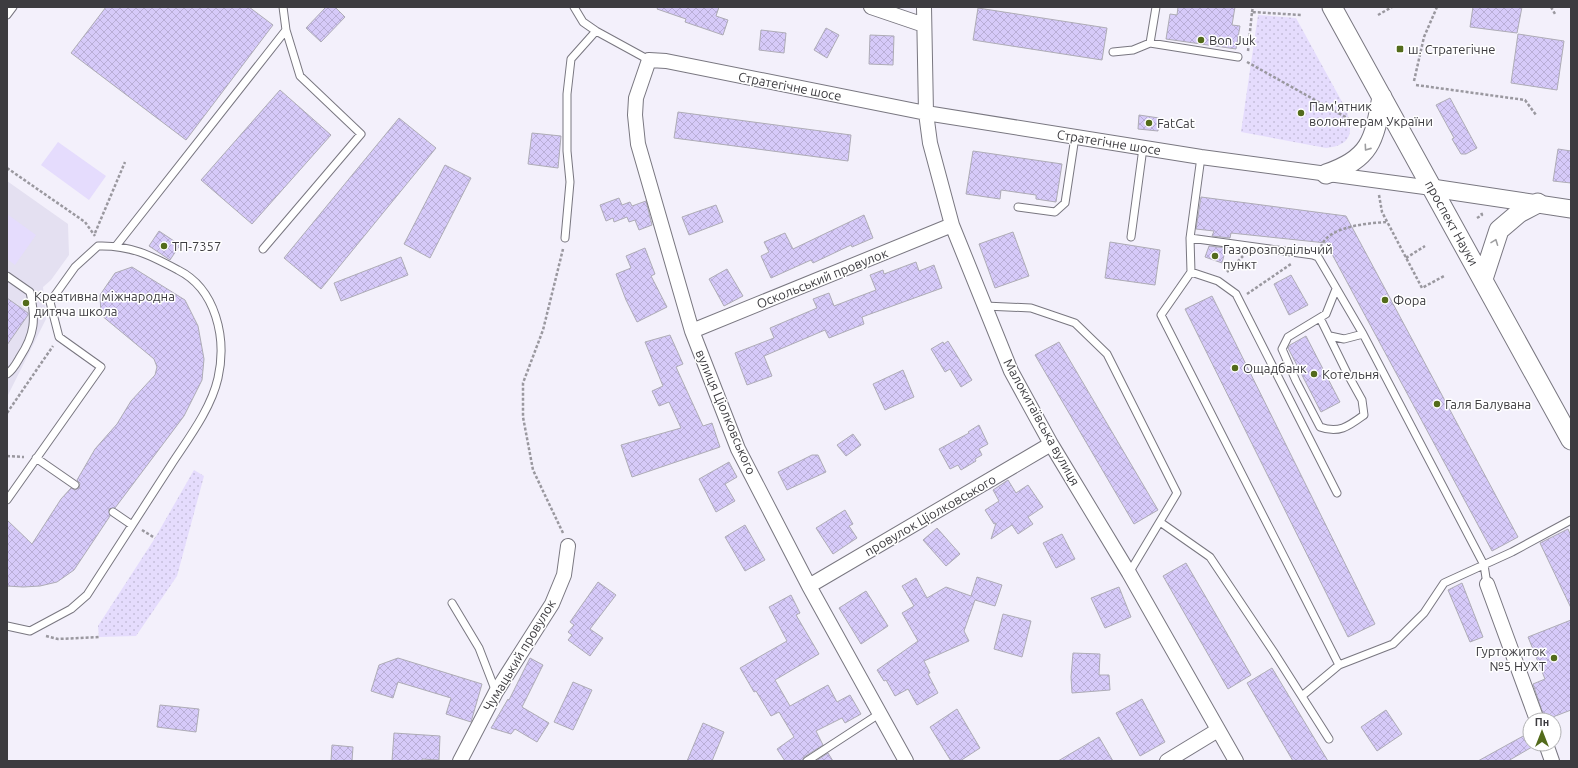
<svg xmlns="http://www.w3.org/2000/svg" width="1578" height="768" font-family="Ubuntu,sans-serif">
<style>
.built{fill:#e4e0f1}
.park{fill:url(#park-dots)}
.garden{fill:#e5dcfd}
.building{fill:url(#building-cross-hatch);stroke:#aeacb6}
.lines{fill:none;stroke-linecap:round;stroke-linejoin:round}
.service-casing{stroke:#797780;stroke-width:9}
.minor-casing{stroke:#797780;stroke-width:16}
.tertiary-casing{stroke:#797780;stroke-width:19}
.secondary-casing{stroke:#797780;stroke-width:21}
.path{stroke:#9a989f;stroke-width:2.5;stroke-dasharray:3 2;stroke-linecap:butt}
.service{stroke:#fff;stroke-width:7}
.minor{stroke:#fff;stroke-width:14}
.tertiary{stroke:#fff;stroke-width:17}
.secondary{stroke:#fff;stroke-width:19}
.oneway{stroke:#9e9ea0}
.poi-dot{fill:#536b1b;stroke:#fff;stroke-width:1.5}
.labels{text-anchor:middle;stroke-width:3;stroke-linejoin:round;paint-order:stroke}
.poi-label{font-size:13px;fill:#3d3c40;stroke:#fff;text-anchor:start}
.street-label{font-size:13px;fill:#3d3c40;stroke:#fff}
</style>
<defs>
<pattern id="park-dots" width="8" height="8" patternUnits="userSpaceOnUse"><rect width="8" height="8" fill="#e5dcfd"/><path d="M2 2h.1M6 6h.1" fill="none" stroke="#c5beda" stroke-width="1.8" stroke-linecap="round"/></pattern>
<pattern id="building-cross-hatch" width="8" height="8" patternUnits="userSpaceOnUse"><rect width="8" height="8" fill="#d6caf9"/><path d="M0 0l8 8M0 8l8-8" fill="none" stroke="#b9aed6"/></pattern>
</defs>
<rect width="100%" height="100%" fill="#f3f0fb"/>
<!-- built -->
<path class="built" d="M7 181 68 224 69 255 51 280 43 287 46 319 7 397Z"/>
<!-- park -->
<path class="park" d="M1258 15 1296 18 1347 111C1353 133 1352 145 1326 148L1241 132Z
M194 470 204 476 177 576 136 636 99 637 98 626 155 538Z"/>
<!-- garden -->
<path class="garden" d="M58 142 106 176 89 200 41 165Z
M7 214 36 235 15 265 7 259Z"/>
<!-- building -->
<path class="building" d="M106 7H249L273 25 186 140 71 53Z
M326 7H335L345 17 321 42 306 28Z
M658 7H719L716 16 728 20 723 35 685 22 686 19 657 9Z
M1178 7H1235L1232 25 1240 26 1236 49 1166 39 1170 14 1177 15Z
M1473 7H1522L1517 33 1470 27Z
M978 8 1107 28 1102 60 973 40Z
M826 28 839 35 827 58 814 50Z
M761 30 786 33 784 53 759 50Z
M1518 34 1564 41 1557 90 1511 83Z
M870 35 894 36 893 65 869 64Z
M280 90 331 135 252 224 201 180Z
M1450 98 1477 148 1466 154H1461L1452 139 1454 138 1436 105Z
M678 112 851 135 848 161 674 138Z
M1139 115 1159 118 1158 131 1138 129Z
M399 118 436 148 321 289 284 258Z
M532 133 561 136 558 168 528 164Z
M1558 149 1571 151V183L1553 181Z
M973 151 1062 164 1056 202 1036 199V195L1001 190 1000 199 966 194Z
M445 165 471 178 430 258 404 244Z
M1201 197 1346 216 1518 537 1492 551 1326 243 1231 233 1230 238 1212 236 1214 231 1196 229Z
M619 198 622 205 630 202 632 206 646 201 652 225 639 230 635 220 629 222 627 217 614 222 613 218 606 221 600 205Z
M716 205 723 222 689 235 682 217Z
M864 215 873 238 852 247 851 245 813 263 811 260 771 278 761 256 769 252 764 242 785 233 793 249Z
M159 231 180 245 170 260 149 246Z
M1013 232 1029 276 995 288 979 244Z
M1110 242 1160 250 1155 285 1105 278Z
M1209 246 1226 248 1222 263 1205 257Z
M645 248 655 274 651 276 667 307 637 322 626 300 616 274 631 268 626 256Z
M401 257 408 275 341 301 334 283Z
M916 262 919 271 934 265 942 288 862 317 864 324 829 338 825 330 764 356 772 376 747 385 735 353 774 338 770 328 817 308 813 299 829 293 834 306 876 290 870 275 883 270 884 274Z
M132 267 185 300 198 326 204 359 202 380 184 416 115 508 109 509 110 516 74 570 57 582 40 586 23 587 7 586V520L32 544 61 499 71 488 75 490 79 488 80 483 77 480 95 449 117 424 131 401 155 375 157 367 154 359 101 315 100 295 115 273Z
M727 269 743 296 724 306 709 279Z
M1291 275 1308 305 1289 315 1274 284Z
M1212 296 1375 624 1348 637 1185 309Z
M7 298 28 313V315L7 345Z
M670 335 683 364 676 367 703 426 712 423 720 447 632 477 621 445 681 428 669 402 659 406 652 391 663 386 645 342Z
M1306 336 1340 402 1321 412 1288 348 1290 345Z
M948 341 972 380 961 387 950 369 945 372 931 349 943 342 944 344Z
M1059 342 1158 510 1134 524 1035 355Z
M903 370 914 397 885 410 873 384Z
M979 425 988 444 979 449 982 455 975 459 976 461 961 470 958 465 950 469 939 449 969 433 968 432Z
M853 434 861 445 846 456 837 445Z
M812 455H818L826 472 787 490 778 472Z
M729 462 737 477 725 484 735 501 716 512 699 479Z
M1008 480 1016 493 1028 485 1043 507 1028 517 1033 524 1018 534 1012 525 991 539 996 523 994 524 985 510 999 501 993 490Z
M845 510 853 524 849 526 857 538 833 554 816 528Z
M745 525 765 560 745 571 725 537Z
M937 528 960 554 946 566 923 540Z
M1568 529 1571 536V608L1540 543Z
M1062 534 1075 559 1056 568 1043 543Z
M1186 563 1251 675 1228 689 1163 576Z
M977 577 1002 585 995 606 975 600 964 631 969 641 924 661 930 673 928 674 938 693 917 705 908 689 895 696 886 680 884 681 877 670 918 641 902 613 914 606 902 586 916 578 927 598 946 587 971 596Z
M598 582 616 595 590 629 603 638 590 656 568 640 572 635 568 632 574 625 570 622Z
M1462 583 1483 637 1470 642 1448 590Z
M1119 587 1131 617 1105 628 1091 598Z
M866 591 888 626 861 644 839 608Z
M791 595 800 613 796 615 819 654 775 680 790 706 828 685 837 702 850 695 861 714 845 723 842 718 816 731 823 745 804 757 802 761H785L777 749 794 737 779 712 771 716 756 691 754 692 740 668 787 641 769 607Z
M1003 614 1031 621 1022 657 994 649Z
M1571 620V710L1545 720 1533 684 1545 679 1528 637Z
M1073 653 1100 654 1099 675H1109L1110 690 1072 693 1071 677Z
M398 658 482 684 471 722 446 714 451 698 398 682 393 698 371 691 379 665Z
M530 658 543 665 522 707 549 723 537 742 515 729 511 734 491 728 508 699 509 700Z
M1272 668 1328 761H1293L1247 683Z
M573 682 592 690 573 730 554 722Z
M1142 699 1165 742 1140 756 1116 713Z
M160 705 199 709 196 732 157 727Z
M957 709 980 748 960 761H951L930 727Z
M1386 710 1402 734 1377 751 1361 727Z
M703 723 724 732 712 761H687Z
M394 733 440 736 439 760 422 759V761H392Z
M1525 735 1532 747 1508 761H1478Z
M1099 737 1113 761H1058Z
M332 745 353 747 352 761H331Z
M828 753 833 761H816Z"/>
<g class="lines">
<!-- service casing -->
<g class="service-casing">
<path id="service" d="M574 7 583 22 596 31 649 60
M7 15 13 7
M1150 43 1156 7
M1113 52 1133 50 1150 43 1238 57
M1201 157 1190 238 1191 272 1161 315 1339 665
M1018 207 1055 212 1065 203 1075 137
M1131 237 1143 148
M565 238 570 182 567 151V94L571 59 596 31
M1190 238 1313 255 1318 257 1363 334 1484 565 1487 584
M116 246 286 30 283 7
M263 249 361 134 300 76 286 30
M1191 272 1218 281 1236 294 1337 493
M7 276 30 292C36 319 35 334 20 357 16 364 13 370 7 374
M985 306 1031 308 1075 323 1107 354 1177 493 1129 573
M1320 318 1347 373 1362 400 1364 415C1349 426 1339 434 1320 427L1296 381 1282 349 1288 337 1326 314 1336 289
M1330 336 1344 339 1363 334
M36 458 75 485
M7 500 101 367 59 337 50 302 75 267 98 246C130 245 150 255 178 270 216 289 227 338 218 378 211 409 188 439 171 465 143 508 115 552 87 595L71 609 30 631 7 626
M113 512 132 525
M1160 522 1210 557 1273 651 1329 739
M452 603 479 648 496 692
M1302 696 1339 665 1393 644 1424 613 1444 583 1512 552 1571 520
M807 761 879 714"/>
</g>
<!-- minor casing -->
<g class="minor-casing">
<path id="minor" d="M871 7 924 25
M924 7 926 113 930 143 952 225 1011 371 1051 444 1129 573 1236 761
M692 331 952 225
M1487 584 1537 720
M809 586 1051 444
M1546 744 1552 761
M460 761 496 692 552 604 564 575 568 546
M906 761 809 586 738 449 692 331 638 144 635 115 636 98 649 60 666 61 926 113 1201 157 1432 188
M1167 761 1218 730"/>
</g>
<!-- tertiary casing -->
<g class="tertiary-casing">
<path id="tertiary" d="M1432 188 1571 209"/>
</g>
<!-- secondary casing -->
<g class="secondary-casing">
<path id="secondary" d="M1332 7 1571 440
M1326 174C1371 159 1374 140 1382 97
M1483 279 1499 230 1519 213 1538 203"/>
</g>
<!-- path -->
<path class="path" d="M1551 7 1555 14
M1252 12 1253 7
M1378 15 1392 7
M1248 51 1252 12 1301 15
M1247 62 1358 124
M1414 81 1424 37 1437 7
M1416 85 1525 100 1536 115
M7 168 85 222 95 236
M1379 195 1382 212 1422 288 1444 276
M1477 218 1482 215 1481 212
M95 233 125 162
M1321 247C1327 226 1370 223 1387 222
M1406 258 1425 246
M1227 272 1243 256
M1247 294 1291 264
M7 413 53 346
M7 456 24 457
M142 530 155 538
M563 533 533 470 523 417V383L543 330 563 249
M46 636 58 639 99 637"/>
<!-- service -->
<use href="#service" class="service"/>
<!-- minor -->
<use href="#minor" class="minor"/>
<!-- tertiary -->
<use href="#tertiary" class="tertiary"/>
<!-- secondary -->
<use href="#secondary" class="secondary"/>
</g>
<!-- one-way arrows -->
<defs><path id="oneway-chevron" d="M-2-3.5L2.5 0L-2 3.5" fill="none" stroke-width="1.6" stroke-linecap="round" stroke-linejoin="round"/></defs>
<g class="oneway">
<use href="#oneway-chevron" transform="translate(1367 148) rotate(125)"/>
<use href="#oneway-chevron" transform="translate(1495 242) rotate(-69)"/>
</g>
<!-- markers -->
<g class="poi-dot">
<circle cx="1201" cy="40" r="4"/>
<rect x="1396" y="45" width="8" height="8" rx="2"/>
<circle cx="1301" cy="113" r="4"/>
<circle cx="1149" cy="123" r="4"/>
<circle cx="164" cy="246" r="4"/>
<circle cx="1215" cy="256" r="4"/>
<circle cx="1385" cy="300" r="4"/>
<circle cx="26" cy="303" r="4"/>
<circle cx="1235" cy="368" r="4"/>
<circle cx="1314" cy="374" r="4"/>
<circle cx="1437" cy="404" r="4"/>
<circle cx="1554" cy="658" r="4"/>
</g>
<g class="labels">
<!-- poi labels -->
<g class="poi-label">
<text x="1209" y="45">Bon Juk</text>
<text x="1408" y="54">ш. Стратегічне</text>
<text x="1309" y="111">Пам'ятник<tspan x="1309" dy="15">волонтерам України</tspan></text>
<text x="1157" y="128">FatCat</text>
<text x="172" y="251">ТП-7357</text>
<text x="1223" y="254">Газорозподільчий<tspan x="1223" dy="15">пункт</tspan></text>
<text x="34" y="301">Креативна міжнародна<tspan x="34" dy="15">дитяча школа</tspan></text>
<text x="1393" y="305">Фора</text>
<text x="1243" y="373">Ощадбанк</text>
<text x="1322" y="379">Котельня</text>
<text x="1445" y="409">Галя Балувана</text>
<text x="1546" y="656" text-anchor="end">Гуртожиток<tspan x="1546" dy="15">№5 НУХТ</tspan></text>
</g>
<!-- street labels -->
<g class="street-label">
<text transform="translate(790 86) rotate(11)" y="5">Стратегічне шосе</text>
<text transform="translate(1109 142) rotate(9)" y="5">Стратегічне шосе</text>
<text transform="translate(1452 223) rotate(61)" y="5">проспект Науки</text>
<text transform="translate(822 278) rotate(-22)" y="5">Оскольський провулок</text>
<text transform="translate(726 412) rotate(67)" y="5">вулиця Ціолковського</text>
<text transform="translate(1042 422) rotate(61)" y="5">Малокитаївська вулиця</text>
<text transform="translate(930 515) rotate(-30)" y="5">провулок Ціолковського</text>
<text transform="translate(519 655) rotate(-59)" y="5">Чумацький провулок</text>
</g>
</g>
<!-- border -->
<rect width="1578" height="768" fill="none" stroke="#3d3c40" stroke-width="16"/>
<!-- north arrow -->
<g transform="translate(1542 732)"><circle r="19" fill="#ffffff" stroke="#b1b1b3"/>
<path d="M0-3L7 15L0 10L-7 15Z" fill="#536b1b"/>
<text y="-6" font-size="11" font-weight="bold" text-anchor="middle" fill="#3d3c40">Пн</text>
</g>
</svg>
